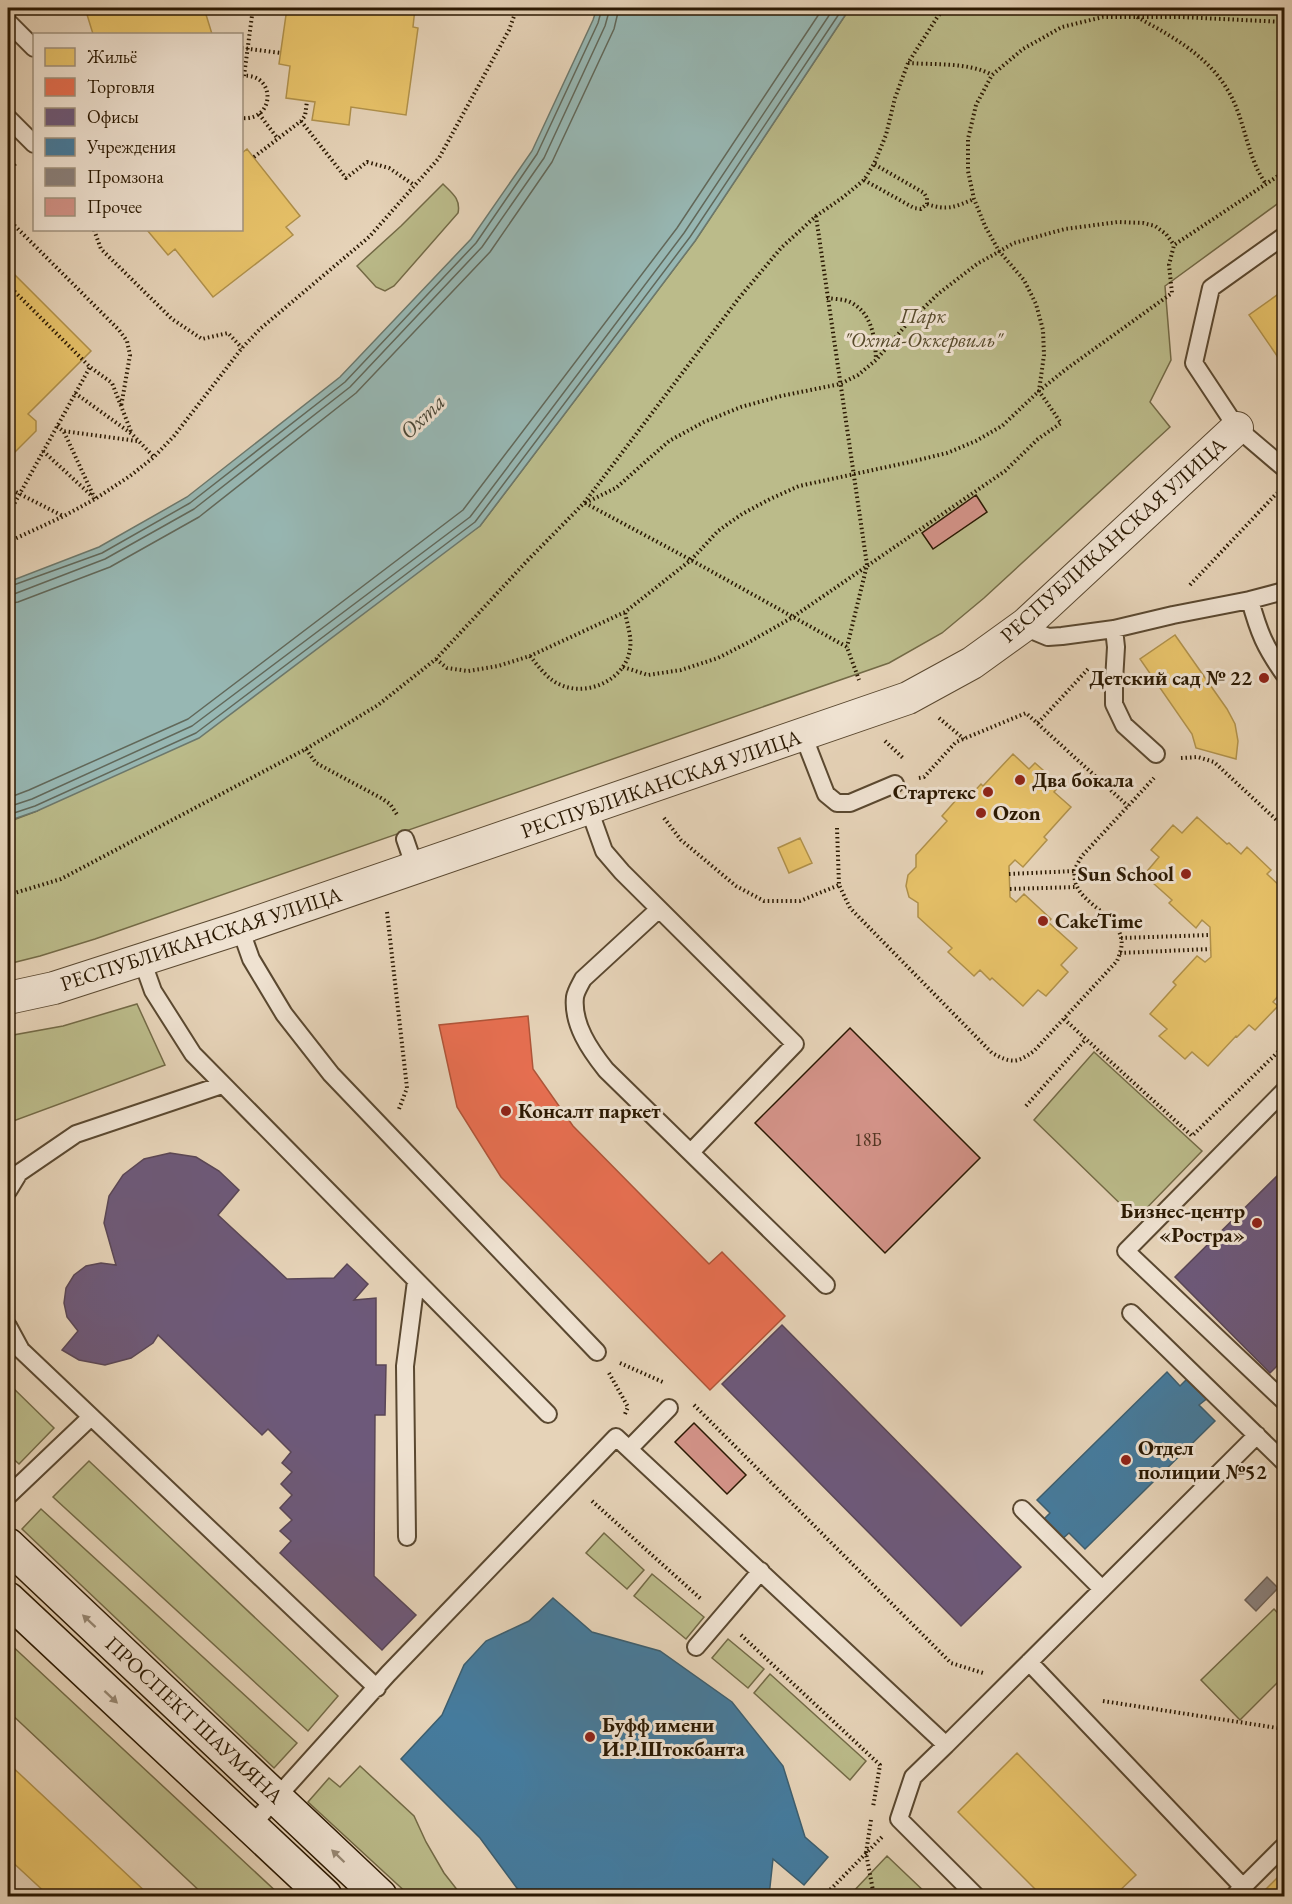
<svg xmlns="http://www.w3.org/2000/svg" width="1292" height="1904" font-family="'EB Garamond',serif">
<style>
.green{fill:#bbbb8a;stroke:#736a46;stroke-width:1.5}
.water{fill:#97b7b3;stroke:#6c786c;stroke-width:1.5}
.homes{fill:#e9c46a;stroke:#b0914b;stroke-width:1.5}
.shops{fill:#e76f51;stroke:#af5539;stroke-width:1.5}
.offices{fill:#6d597a;stroke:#594656;stroke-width:1.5}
.public{fill:#457b9d;stroke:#3d5e6e;stroke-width:1.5}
.industry{fill:#8a817c;stroke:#6e6257;stroke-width:1.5}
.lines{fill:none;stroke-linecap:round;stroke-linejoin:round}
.shore{stroke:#61685a;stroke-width:1.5}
.building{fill:#d29287;stroke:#2b1902;stroke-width:1.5}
.lane-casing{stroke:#5a4830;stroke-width:20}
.street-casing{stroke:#5a4830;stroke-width:34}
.secondary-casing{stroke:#2b1902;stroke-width:36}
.path{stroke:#2b1902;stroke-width:4;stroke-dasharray:1.5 3;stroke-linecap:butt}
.lane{stroke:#efe2d1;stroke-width:16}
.street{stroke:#efe2d1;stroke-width:32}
.secondary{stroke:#efe2d1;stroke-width:33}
.oneway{fill:#978874}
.poi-dot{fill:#8f2418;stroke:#efe2d1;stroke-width:2}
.labels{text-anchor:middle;stroke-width:6;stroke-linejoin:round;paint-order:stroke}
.number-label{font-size:18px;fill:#553723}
.park-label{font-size:21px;font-style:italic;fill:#564a2b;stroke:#efe2d1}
.street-label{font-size:21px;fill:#2b1902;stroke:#efe2d1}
.poi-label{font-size:21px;font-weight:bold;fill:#2b1902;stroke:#efe2d1;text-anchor:start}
.water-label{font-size:22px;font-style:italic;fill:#4b4837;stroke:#efe2d1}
</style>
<rect width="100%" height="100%" fill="#e6d3b8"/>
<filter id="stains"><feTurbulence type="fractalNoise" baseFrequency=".00333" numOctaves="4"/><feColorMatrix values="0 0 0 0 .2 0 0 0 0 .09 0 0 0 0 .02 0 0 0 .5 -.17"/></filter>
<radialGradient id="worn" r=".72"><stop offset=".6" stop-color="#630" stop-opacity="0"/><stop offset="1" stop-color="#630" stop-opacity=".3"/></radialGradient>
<!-- green -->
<path class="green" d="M850 8H1284V199L1165 286 1171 360 1150 402 1170 427 984 598 942 633 889 663 95 939 40 956 8 964V822L37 811 480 526 695 241Z
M443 184C452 193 461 199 458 213L394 286 385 291 376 287 357 266 401 226Z
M137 1004 165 1065 8 1123V1036L63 1026Z
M1094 1052 1202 1151 1136 1219 1034 1120Z
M8 1383 54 1428 19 1464 8 1454Z
M89 1461 338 1696 308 1731 53 1497Z
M41 1509 297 1743 274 1768 22 1529Z
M604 1533 644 1570 627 1589 586 1553Z
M652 1574 704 1617 686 1639 634 1596Z
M1274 1609 1284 1620V1676L1240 1720 1201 1680Z
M728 1639 764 1669 748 1688 712 1658Z
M8 1642 281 1896H205L8 1711Z
M770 1674 866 1761 850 1780 754 1693Z
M360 1766 414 1816 426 1842 444 1873 462 1896H410L308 1802 329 1778 340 1787Z
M887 1856 929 1896H849Z"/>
<!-- water -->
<path class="water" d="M597 8H850L695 241 480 526 199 738 37 811 8 821V582L99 547 187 497 340 377 471 239 532 151 593 20Z"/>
<!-- homes -->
<path class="homes" d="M85 8H204L212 34H93Z
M287 8H415L413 27 418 28 406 115 351 107 349 125 312 120 315 102 286 98 290 66 279 64Z
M247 149 300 216 286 227 293 235 213 297 175 249 168 255 147 230H242V153Z
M8 268 91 351 28 414 36 421V431L8 459Z
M1284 290V366L1249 315Z
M1175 635 1227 709 1235 724 1238 741 1236 759 1196 748 1192 734 1140 659Z
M1013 754 1029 769 1035 763 1060 785 1054 792 1071 807 1044 837 1047 840 1023 867 1015 860 1009 866 1010 897 1016 902 1024 894 1051 919 1048 922 1077 948 1061 965 1068 972 1046 996 1038 990 1023 1006 992 978 990 980 980 970 974 976 948 952 952 948 918 917V903L909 897 906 886 908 875 916 867V855L947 821 942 816 964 791 970 796 981 784 983 786Z
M1197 817 1227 844 1229 843 1241 854 1247 847 1271 870 1267 874 1284 890V989L1273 1002 1278 1006 1255 1030 1249 1025 1237 1037 1236 1036 1208 1066 1192 1052 1185 1059 1159 1036 1167 1029 1150 1014 1176 985 1173 982 1197 956 1205 962 1211 957 1210 927 1202 920 1196 928 1169 903 1172 900 1144 875 1159 857 1151 850 1173 825 1182 833Z
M800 838 812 863 789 873 778 848Z
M1017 1753 1136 1875 1114 1896H1042L958 1812Z
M8 1763 150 1896H49L8 1858Z
M1284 1871V1896H1258L1267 1888Z"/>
<!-- shops -->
<path class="shops" d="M528 1016 533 1069 573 1126 709 1264 722 1252 785 1316 710 1390 501 1177 457 1107 439 1025Z"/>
<!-- offices -->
<path class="offices" d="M170 1153 196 1157 219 1171 239 1190 218 1215 287 1279 334 1278 347 1264 368 1284 354 1300 376 1298V1365H386L385 1415H375L374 1576 416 1615 382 1650 280 1553 291 1541 280 1531 292 1520 280 1508 292 1495 281 1484 292 1472 282 1463 291 1452 268 1429 262 1435 158 1335 153 1343 131 1358 105 1365 79 1360 62 1350 78 1331 67 1317 64 1303 66 1288 74 1275 86 1266 101 1263 116 1265 104 1223 109 1196 123 1175 144 1159Z
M1284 1169V1359L1270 1373 1175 1277Z
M782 1325 1021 1567 961 1626 722 1384Z"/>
<!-- public -->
<path class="public" d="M1167 1372 1180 1386 1189 1377 1209 1397 1199 1405 1215 1421 1085 1549 1069 1533 1059 1542 1040 1523 1050 1513 1037 1500Z
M553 1598 592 1632 660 1651 732 1702 783 1766 805 1837 828 1857 804 1885 773 1859 769 1896H526L519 1891 480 1838 401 1759 442 1715 464 1665 486 1641 529 1621Z"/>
<!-- industry -->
<path class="industry" d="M1267 1577 1278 1588 1256 1611 1245 1600Z"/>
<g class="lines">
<!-- shore -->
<path class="shore" d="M8 587 102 553 190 503 345 382 476 243 537 154 598 23 602 8
M8 595 14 594 105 559 194 509 350 387 482 247 544 158 605 26 610 8
M8 604 18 602 110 567 199 517 356 393 490 252 552 162 614 29 619 8
M8 798 29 790 188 719 463 510 677 228 823 8
M8 807 32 799 192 726 470 517 684 233 834 8
M8 815 35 806 196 733 475 522 690 237 843 8"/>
</g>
<!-- building -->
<path class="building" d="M976 495 987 512 933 549 922 533Z
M850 1028 980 1158 885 1253 755 1123Z
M694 1423 746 1475 727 1494 675 1442Z"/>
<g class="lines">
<!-- lane casing -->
<g class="lane-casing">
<path id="lane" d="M8 22 34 48
M8 118 34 144
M1284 236 1211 288 1194 363 1237 428 1284 468
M1250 600C1259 633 1265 647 1284 674
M1026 624 1036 632 1048 637 1062 636 1114 629 1173 615 1250 600 1284 591
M1114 629 1116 647 1114 681V704L1124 725 1156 754
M803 735 826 794 837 803H850L895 784
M589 809 604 851 622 872 795 1044 691 1152
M405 839 415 868
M659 909 583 979C580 985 576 991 575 997 572 1024 590 1050 606 1070L826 1285
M240 928 251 959 284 1014 331 1074 597 1352
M142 960 153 991 193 1054 548 1414
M1284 1091 1126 1251 1284 1401
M8 1191 19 1173 76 1134 222 1085
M1131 1313 1284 1462
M8 1326 21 1350 377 1688
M629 1449 669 1408
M8 1496 91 1417
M1022 1509 1102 1589
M407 1537 405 1366 416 1281
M696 1647 761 1571
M1029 1662 1243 1887
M946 1745 913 1777 899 1819 976 1896
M250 1827 388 1674 616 1437 946 1745 1257 1435
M1234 1896 1284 1846"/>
</g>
<!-- street casing -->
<g class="street-casing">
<path id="street" d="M8 998 54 988 240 928 908 698 972 663 1026 624 1237 428"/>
</g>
<!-- secondary casing -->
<g class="secondary-casing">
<path id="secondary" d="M8 1545 380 1896
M8 1599 325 1896"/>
</g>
<!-- path -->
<path class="path" d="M1137 17C1180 41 1220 62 1238 112 1247 137 1251 163 1266 184
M242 48 281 53
M908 63C935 65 969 62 992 75
M242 76C276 72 276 121 242 118
M244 76 253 8
M259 114 278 139
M301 121 346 178 367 162 389 168 414 185
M254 157 301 121 305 116 307 101
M8 171 17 162
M864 180 914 208 921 209 927 204V198L924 193 874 164
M927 204C947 211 955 207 974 199
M816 216 867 565 847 647
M8 219 119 330 127 341 130 355 121 407
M94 230 101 249 172 319 202 339 228 333 242 348
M8 285 90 367 112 383 132 434
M827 298C834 299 844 299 850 302 872 313 875 337 876 359
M75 393 132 434 154 457
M57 426 63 431 137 441
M64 432 95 499
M43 451 93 497
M8 488 63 516
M585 503 616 488 669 441 704 422 741 407 781 396 840 384 858 375 876 360 907 324 938 294 977 264 1014 243 1065 229 1118 222 1143 223 1155 226 1166 234 1174 245
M585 503 691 560 847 647 859 680
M8 515 90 367
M8 542 64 516 95 499 130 476 154 457 174 436 242 348 260 329 369 237 439 158 509 30 517 8
M1190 585 1277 493
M530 656C539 667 548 680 561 685 588 697 626 679 630 649 632 637 627 624 625 612
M436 659 447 668 468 671 498 666 530 656 625 612 691 560 718 531 742 514 770 499 799 486 910 462 947 453 976 441 1002 426 1039 391 1065 370 1172 293 1169 265 1174 245 1284 172
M623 667 648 675 681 670 718 658 751 641 793 617 1005 471 1038 439 1061 423 1039 391 1044 355 1043 330 1036 304 1024 280 999 251 985 226 974 199 968 171V139L976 105 992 75 1023 49 1062 27 1103 17H1181L1284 22
M939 718 964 739
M1038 723 1088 669
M885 741 903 758
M306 749 316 763 381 798 390 804 398 816
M1181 758 1198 757 1214 762 1284 827
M919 778 924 777 956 742 1026 713 1128 806
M664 818 681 840 736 886 764 901H800L839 885
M837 828 839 885 850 908 992 1053C1011 1063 1016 1064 1034 1051L1117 961C1120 954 1123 945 1121 938 1116 910 1069 902 1075 870 1076 866 1079 861 1081 857L1154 778
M1009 874 1075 871
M1010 889 1077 887
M8 895 61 879 306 749 378 705 436 659 527 561 584 503 739 298 781 248 816 216 842 198 864 180 874 164 886 135 895 98 908 63 938 16 946 8
M387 912 407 1088 399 1109
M1121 938 1210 935
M1120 953 1210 949
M1064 1019 1192 1136 1284 1046
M1026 1106 1086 1039
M620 1363 665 1383
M609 1373 628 1407 625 1414
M694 1405 951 1663 983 1673
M592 1501 702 1600
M741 1635 880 1765 873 1807
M1103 1701 1284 1729
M871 1820 866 1853 874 1896
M824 1896 882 1837"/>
<!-- lane -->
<use href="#lane" class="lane"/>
<!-- street -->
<use href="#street" class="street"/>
<!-- secondary -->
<use href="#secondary" class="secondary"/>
</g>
<!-- one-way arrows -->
<defs><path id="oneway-solid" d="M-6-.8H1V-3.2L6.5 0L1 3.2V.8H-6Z" transform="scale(1.5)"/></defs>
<g class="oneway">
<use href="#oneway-solid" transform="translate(89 1621) rotate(-137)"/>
<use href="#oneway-solid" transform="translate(111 1697) rotate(43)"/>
<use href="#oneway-solid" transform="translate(338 1856) rotate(-136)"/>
</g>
<!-- markers -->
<g class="poi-dot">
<circle cx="1264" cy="678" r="6"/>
<circle cx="1020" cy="780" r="6"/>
<circle cx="988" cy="792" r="6"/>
<circle cx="981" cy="813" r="6"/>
<circle cx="1186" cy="874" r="6"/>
<circle cx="1043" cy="921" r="6"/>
<circle cx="506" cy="1111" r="6"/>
<circle cx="1257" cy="1223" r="6"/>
<circle cx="1126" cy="1460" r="6"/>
<circle cx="590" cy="1737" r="6"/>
</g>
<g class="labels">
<!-- number labels -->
<g class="number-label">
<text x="868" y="1146">18Б</text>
</g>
<!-- park labels -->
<g class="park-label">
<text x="923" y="323">Парк<tspan x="923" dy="24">"Охта-Оккервиль"</tspan></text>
</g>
<!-- street labels -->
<g class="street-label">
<text transform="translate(1113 540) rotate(-42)" y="7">РЕСПУБЛИКАНСКАЯ УЛИЦА</text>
<text transform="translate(661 784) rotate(-19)" y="7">РЕСПУБЛИКАНСКАЯ УЛИЦА</text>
<text transform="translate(201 939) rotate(-18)" y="7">РЕСПУБЛИКАНСКАЯ УЛИЦА</text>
<text transform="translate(194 1720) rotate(43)" y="7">ПРОСПЕКТ ШАУМЯНА</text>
</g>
<!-- poi labels -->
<g class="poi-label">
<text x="1252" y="685" text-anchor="end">Детский сад № 22</text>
<text x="1032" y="787">Два бокала</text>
<text x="976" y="799" text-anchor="end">Стартекс</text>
<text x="993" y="820">Ozon</text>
<text x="1174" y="881" text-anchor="end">Sun School</text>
<text x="1055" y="928">CakeTime</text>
<text x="518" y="1118">Консалт паркет</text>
<text x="1245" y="1218" text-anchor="end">Бизнес-центр<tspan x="1245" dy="24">«Ростра»</tspan></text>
<text x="1138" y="1455">Отдел<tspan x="1138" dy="24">полиции №52</tspan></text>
<text x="602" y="1732">Буфф имени<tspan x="602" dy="24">И.Р.Штокбанта</tspan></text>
</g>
<!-- water labels -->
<g class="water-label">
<text transform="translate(422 416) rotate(-44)" y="8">Охта</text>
</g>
</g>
<!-- margin -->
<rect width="1292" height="1904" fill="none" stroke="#e6d3b8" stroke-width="30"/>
<rect x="9" y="9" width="1274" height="1886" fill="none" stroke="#2b1902" stroke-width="3"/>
<rect x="15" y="15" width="1262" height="1874" fill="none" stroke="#2b1902" stroke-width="1.5"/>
<!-- legend -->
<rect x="33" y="33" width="210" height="198" fill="#efe2d1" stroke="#a1927e" stroke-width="1.5"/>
<rect x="45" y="48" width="30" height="18" fill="#e9c46a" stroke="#a1927e" stroke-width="1.5"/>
<text x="87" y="63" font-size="18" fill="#2b1902">Жильё</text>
<rect x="45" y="78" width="30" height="18" fill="#e76f51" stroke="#a1927e" stroke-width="1.5"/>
<text x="87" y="93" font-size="18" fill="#2b1902">Торговля</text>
<rect x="45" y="108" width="30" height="18" fill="#6d597a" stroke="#a1927e" stroke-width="1.5"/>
<text x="87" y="123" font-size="18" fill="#2b1902">Офисы</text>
<rect x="45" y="138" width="30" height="18" fill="#457b9d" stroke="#a1927e" stroke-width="1.5"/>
<text x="87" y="153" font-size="18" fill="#2b1902">Учреждения</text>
<rect x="45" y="168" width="30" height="18" fill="#8a817c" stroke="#a1927e" stroke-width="1.5"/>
<text x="87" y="183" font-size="18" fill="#2b1902">Промзона</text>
<rect x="45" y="198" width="30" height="18" fill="#d29287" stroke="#a1927e" stroke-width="1.5"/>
<text x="87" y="213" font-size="18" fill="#2b1902">Прочее</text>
<rect width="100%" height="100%" filter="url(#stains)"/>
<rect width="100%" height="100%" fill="url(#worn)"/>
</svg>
